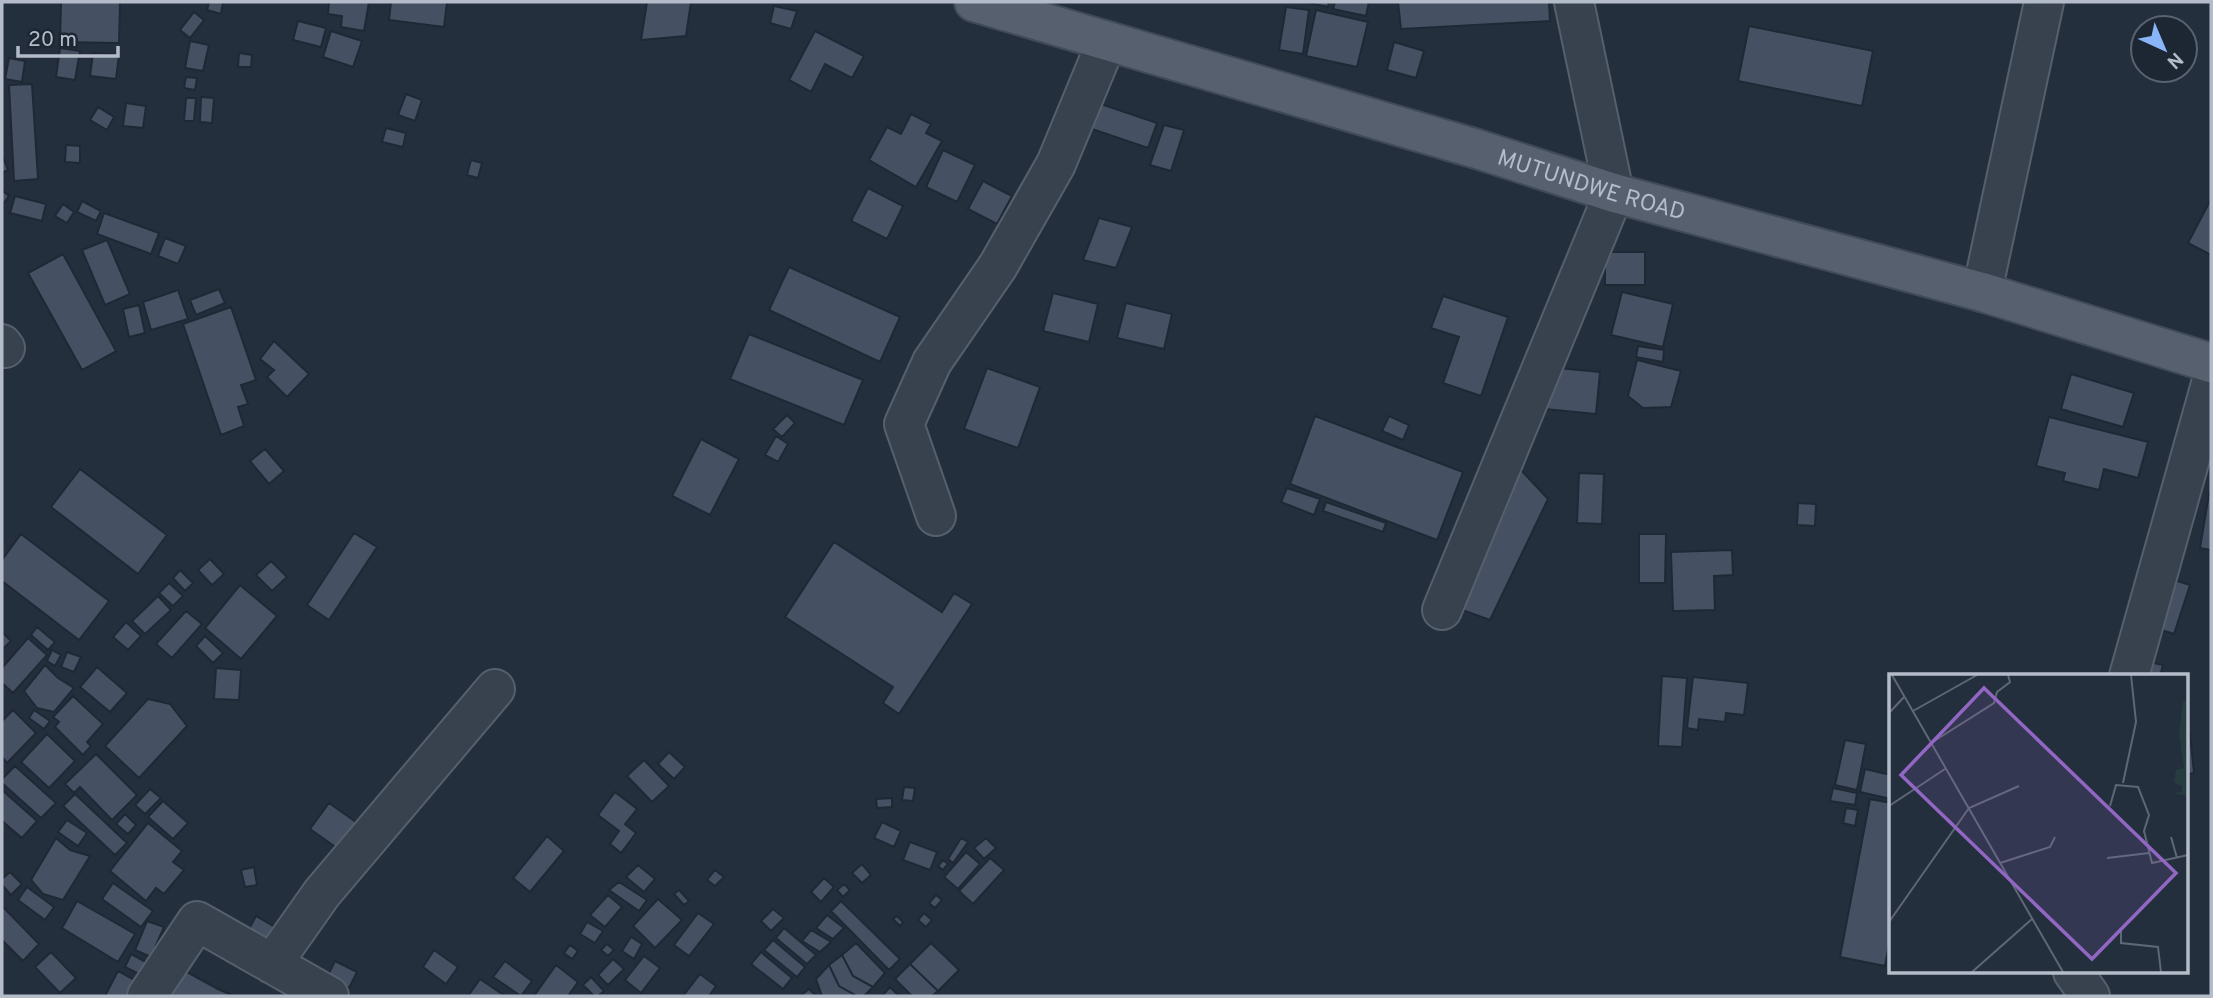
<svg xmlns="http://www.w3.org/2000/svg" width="2213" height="998" font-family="Overpass,sans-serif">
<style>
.building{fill:#455162;stroke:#1f2835;stroke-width:2}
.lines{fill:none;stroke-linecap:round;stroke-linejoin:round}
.minor-casing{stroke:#565f6c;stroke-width:42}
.major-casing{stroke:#414a57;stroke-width:42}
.minor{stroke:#38414e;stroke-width:38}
.major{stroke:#56606e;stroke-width:38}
.labels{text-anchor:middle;stroke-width:6;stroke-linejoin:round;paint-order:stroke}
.street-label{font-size:23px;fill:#b4bcc9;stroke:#1d2633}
.inset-road{fill:none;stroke:#5e6776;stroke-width:2}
.view{fill:#9266c3;fill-opacity:0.15;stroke:#9266c3;stroke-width:3.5}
.inset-edge{fill:none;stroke:#b4bcc9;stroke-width:3.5}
</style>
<rect width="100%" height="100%" fill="#242f3e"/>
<!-- building -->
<path class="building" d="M61 2H120L119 43 60 42Z
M209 2H223L221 14 207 10Z
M329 2H369L364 31 341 27 342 16 328 14Z
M391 2H447L444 27 389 20Z
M647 2H691L686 36 641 40Z
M1305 2H1329L1328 7Z
M1335 2H1369L1366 16 1333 9Z
M1398 2H1549L1550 21 1401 29Z
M774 6 797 11 791 29 770 23Z
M1286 7 1309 10 1303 54 1279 50Z
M1316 10 1368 22 1357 67 1306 56Z
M194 12 204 20 190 38 180 30Z
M298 21 326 28 321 47 293 40Z
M1749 26 1873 51 1862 106 1738 81Z
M331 31 362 41 353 67 323 57Z
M815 31 864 56 852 78 825 64 811 92 789 80Z
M190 41 209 45 203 71 185 68Z
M1394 42 1424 51 1416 78 1387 70Z
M60 48 80 51 75 80 56 77Z
M93 53 119 55 116 79 90 76Z
M239 53 252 55 251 67H238Z
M9 58 25 61 22 82 5 79Z
M186 77 197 78 195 90 184 88Z
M32 84 38 179 14 181 9 85Z
M406 94 422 100 415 121 398 115Z
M201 97 214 98 212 123 200 122Z
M186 98H196L194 121H184Z
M126 103 146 106 143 128 123 126Z
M1101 104 1157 123 1148 148 1092 129Z
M98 107 114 117 107 130 90 120Z
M911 114 931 124 926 133 942 141 916 187 869 160 887 127 901 134Z
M1164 125 1184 130 1171 171 1150 165Z
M386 128 406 133 403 147 382 142Z
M66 145 80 146V163L65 162Z
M943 150 975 165 957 202 926 187Z
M2 155 8 170 2 173Z
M471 160 482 163 478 178 467 175Z
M983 181 1012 196 997 224 968 209Z
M868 188 903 206 887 239 851 221Z
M2 190 9 196 2 205Z
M15 196 46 204 42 221 10 213Z
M2211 199V255L2188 243Z
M82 201 101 211 96 221 77 212Z
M63 204 74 212 67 223 55 216Z
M104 213 159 233 151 254 97 234Z
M1099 218 1132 227 1116 268 1083 260Z
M165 238 186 246 178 264 158 256Z
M107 240 130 294 105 305 82 250Z
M1605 252H1645V285H1605Z
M63 254 116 351 82 370 28 273Z
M789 267 900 317 880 362 769 310Z
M219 289 225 303 196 315 190 300Z
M178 290 188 319 151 330 143 302Z
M1622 292 1673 304 1663 347 1611 335Z
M1053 293 1098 304 1089 342 1043 331Z
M1443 296 1508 317 1481 396 1443 383 1459 337 1431 328Z
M1126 303 1172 314 1164 349 1117 338Z
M139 305 145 333 129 337 123 309Z
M231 307 256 380 241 385 248 404 238 407 244 426 221 435 183 324Z
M749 334 863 380 844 425 730 379Z
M274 341 309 374 287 397 267 377 274 370 260 359Z
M1638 346 1664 350 1663 362 1636 357Z
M1637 360 1681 371 1671 407 1643 408 1628 396Z
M1527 365 1600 372 1596 414 1523 407Z
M987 368 1040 387 1018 448 964 429Z
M2071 374 2134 393 2123 427 2061 409Z
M787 415 795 423 782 437 773 429Z
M1315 416 1463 472 1437 540 1290 484Z
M1389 416 1409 425 1403 440 1382 431Z
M2049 417 2148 442 2138 478 2104 469 2099 490 2063 481 2065 473 2036 466Z
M776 436 788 444 778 462 765 455Z
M701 439 739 459 710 515 672 496Z
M265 449 284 471 269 484 250 461Z
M1506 454 1548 499 1490 620 1454 607Z
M80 469 167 535 138 574 51 507Z
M1579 473 1604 474 1602 524 1577 523Z
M1287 488 1320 499 1314 515 1281 502Z
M2209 494 2211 495V550L2200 548Z
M1326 502 1386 523 1383 532 1323 511Z
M1798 503 1816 504 1815 526 1797 525Z
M354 533 377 547 329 620 307 605Z
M21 534 109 601 79 640 2 581V560Z
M1639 534H1666L1665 583H1639Z
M834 542 942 612 954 593 972 604 899 714 883 703 893 687 785 617Z
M1732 550 1733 575 1714 576 1715 610 1673 611 1671 552Z
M210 559 224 574 212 585 198 570Z
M271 561 287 577 272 591 256 575Z
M180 570 193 583 185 591 173 578Z
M2161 576 2190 585 2174 634 2146 625Z
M169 583 183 596 173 606 159 593Z
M240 585 277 616 241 659 205 628Z
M158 596 171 610 145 634 132 621Z
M186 611 202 624 172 658 156 644Z
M126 622 141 636 128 650 113 637Z
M37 627 55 642 48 650 31 635Z
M2 632 11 641 2 650Z
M205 636 223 653 213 663 196 646Z
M28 638 47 655 13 693 2 683V668Z
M52 650 61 655 55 666 47 661Z
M67 652 81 657 74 672 61 667Z
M2136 659 2163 665 2160 676H2133Z
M45 665 58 678 74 688 54 712 37 708 24 691Z
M97 667 127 693 110 712 80 687Z
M216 668 241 670 239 700 214 699Z
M1662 676 1687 678 1682 747 1658 746Z
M1693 677 1748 683 1744 715 1726 713 1725 722 1699 719 1698 730 1687 728Z
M73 696 103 724 87 742 91 746 83 755 55 727 59 722 53 717Z
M148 699 170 704 187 726 139 778 105 746Z
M13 710 36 733 7 763 2 757V721Z
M34 710 50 721 44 729 29 718Z
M47 734 75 761 49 788 21 762Z
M2190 734 2194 773 2187 774V735Z
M1845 740 1866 744 1857 790 1835 785Z
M669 752 685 767 674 779 658 764Z
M96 754 137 795 112 820 80 787 74 793 65 784Z
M644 760 669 786 652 802 627 776Z
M15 766 56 803 41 818 2 783V779Z
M1865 769 1891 775V799L1860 792Z
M904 787 915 788 913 801 902 800Z
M1833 788 1857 793 1855 805 1830 801Z
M150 789 161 798 145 814 135 805Z
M2 790 37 821 22 838 2 821Z
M615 792 637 809 625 824 636 833 621 853 610 844 619 831 598 815Z
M75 794 127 843 115 855 63 806Z
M892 798V807L877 808 876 799Z
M1870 799 1891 803V934L1885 966 1840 957Z
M163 801 188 823 173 839 148 817Z
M329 803 387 844 368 870 310 829Z
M1846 808 1858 810 1855 826 1843 823Z
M125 814 136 825 128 834 116 824Z
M67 820 87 833 78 846 58 832Z
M882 822 901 831 894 847 874 838Z
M148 823 182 851 173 862 184 870 164 894 156 888 146 901 110 871Z
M547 836 564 851 530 892 513 878Z
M56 838 70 850 90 856 63 900 43 894 31 880Z
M961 838 968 842 953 863 948 859Z
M986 838 996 848 984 859 974 848Z
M910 842 937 852 930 870 903 860Z
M966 852 980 864 958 889 944 877Z
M990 858 1004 870 973 904 959 891Z
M943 860 948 864 943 870 938 866Z
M862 864 871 875 862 883 852 873Z
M638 865 655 879 644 892 626 877Z
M254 867 257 885 245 887 241 870Z
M715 870 724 877 715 886 707 880Z
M10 872 22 884 11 895 2 885V879Z
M824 878 834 887 821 902 811 892Z
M619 882 647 900 639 911 609 890Z
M113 883 153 911 141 927 102 899Z
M844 884 850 890 843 897 837 890Z
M27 887 54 907 45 920 18 900Z
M679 890 689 901 684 905 674 894Z
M608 895 622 907 605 927 590 915Z
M936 895 942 900 935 908 929 903Z
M658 899 682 920 655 948 633 926Z
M77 901 135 934 118 962 62 928Z
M841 901 900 959 889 970 831 911Z
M2 906 39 944 23 961 2 940Z
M773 909 784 918 771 931 761 921Z
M698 913 714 924 689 956 674 945Z
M924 913 932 920 926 927 918 920Z
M827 915 844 928 833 939 816 928Z
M256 916 280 930 273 943 249 929Z
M897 916 903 922 900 926 893 919Z
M147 921 164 927 151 957 135 950Z
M587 922 603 931 595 943 580 934Z
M784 928 816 955 807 964 776 938Z
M811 930 831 942 820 952 802 941Z
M631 937 642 944 634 959 622 951Z
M773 940 805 967 797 977 764 950Z
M856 943 885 973 873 987 853 976 842 955Z
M931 943 959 970 938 991 910 964Z
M607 944 614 950 608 956 601 950Z
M570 945 578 951 572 959 564 953Z
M434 950 458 967 446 984 423 967Z
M51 952 76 978 60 993 35 967Z
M761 952 792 978 783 989 751 964Z
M131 954 146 962 139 974 125 967Z
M842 955 853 976 873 987 864 996H857L839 986 829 965Z
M644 956 660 968 641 993 625 980Z
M613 959 624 969 608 985 598 975Z
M335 961 357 972 349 988 327 977Z
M505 961 532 981 521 996 493 977Z
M910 964 938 991 932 996H912L895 979Z
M556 965 578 982 568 996H534Z
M829 965 839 986 857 996H822L816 979Z
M176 966 218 989 234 996H159Z
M118 971 134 980 126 996H105Z
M700 974 716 986 709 996H683Z
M591 977 604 991 598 996H594L583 985Z
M480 979 505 996H468Z
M890 987 899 996H882Z
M809 989 816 996H800Z"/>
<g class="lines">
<!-- minor casing -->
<g class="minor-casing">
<path id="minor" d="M1982 292 2044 2
M2 344 5 348
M936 516 904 424 932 362 998 266 1056 164 1107 41
M1442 610 1614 193 1574 2
M2129 676 2211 384
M272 964 322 893 495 689
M2073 972 2090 996
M147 996 197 921 329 996"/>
</g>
<!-- major casing -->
<g class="major-casing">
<g id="major">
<path id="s1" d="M974 2 1477 149 1614 193 1982 292 2211 363"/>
</g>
</g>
<!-- minor -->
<use href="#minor" class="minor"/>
<!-- major -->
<use href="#major" class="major"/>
</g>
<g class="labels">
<!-- street labels -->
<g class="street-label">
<text dy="8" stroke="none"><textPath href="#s1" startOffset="644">MUTUNDWE ROAD</textPath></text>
</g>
</g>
<!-- overview -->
<g transform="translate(1889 674)">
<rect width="299" height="299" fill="#242f3e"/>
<path d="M294 27H299V122L284 119 293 118V112L285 108 287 96 295 94 290 59Z" fill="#263c3f"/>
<path class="inset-road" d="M3 1 174 298M24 37 88 1M0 39 16 22M42 69 105 29 108 18 121 8 119 1M234 109 247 48 242 1M0 132 56 95M221 132 227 111 249 113 260 141 255 157 263 189 299 181M282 163 288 184M218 184 260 179M111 189 161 173 166 163M0 248 80 134 130 112M232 255V269L269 273 272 298M83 298 143 245"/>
<path class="view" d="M95 14 287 199 203 285 12 101Z"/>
<rect width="299" height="299" class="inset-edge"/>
</g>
<!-- border -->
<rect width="2213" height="998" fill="none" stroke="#b4bcc9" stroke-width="7"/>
<!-- north arrow -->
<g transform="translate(2164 49) rotate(136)"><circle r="33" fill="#1d2633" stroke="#59626f" stroke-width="2"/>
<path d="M0-5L12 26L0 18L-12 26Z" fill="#8ab4f8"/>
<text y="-10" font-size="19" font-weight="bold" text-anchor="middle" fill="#b4bcc9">N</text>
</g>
<!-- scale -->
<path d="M18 46v10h100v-10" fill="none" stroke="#b4bcc9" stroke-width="3.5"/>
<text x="28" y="46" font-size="21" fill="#b4bcc9" stroke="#1d2633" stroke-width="5" paint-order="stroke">20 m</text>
</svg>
